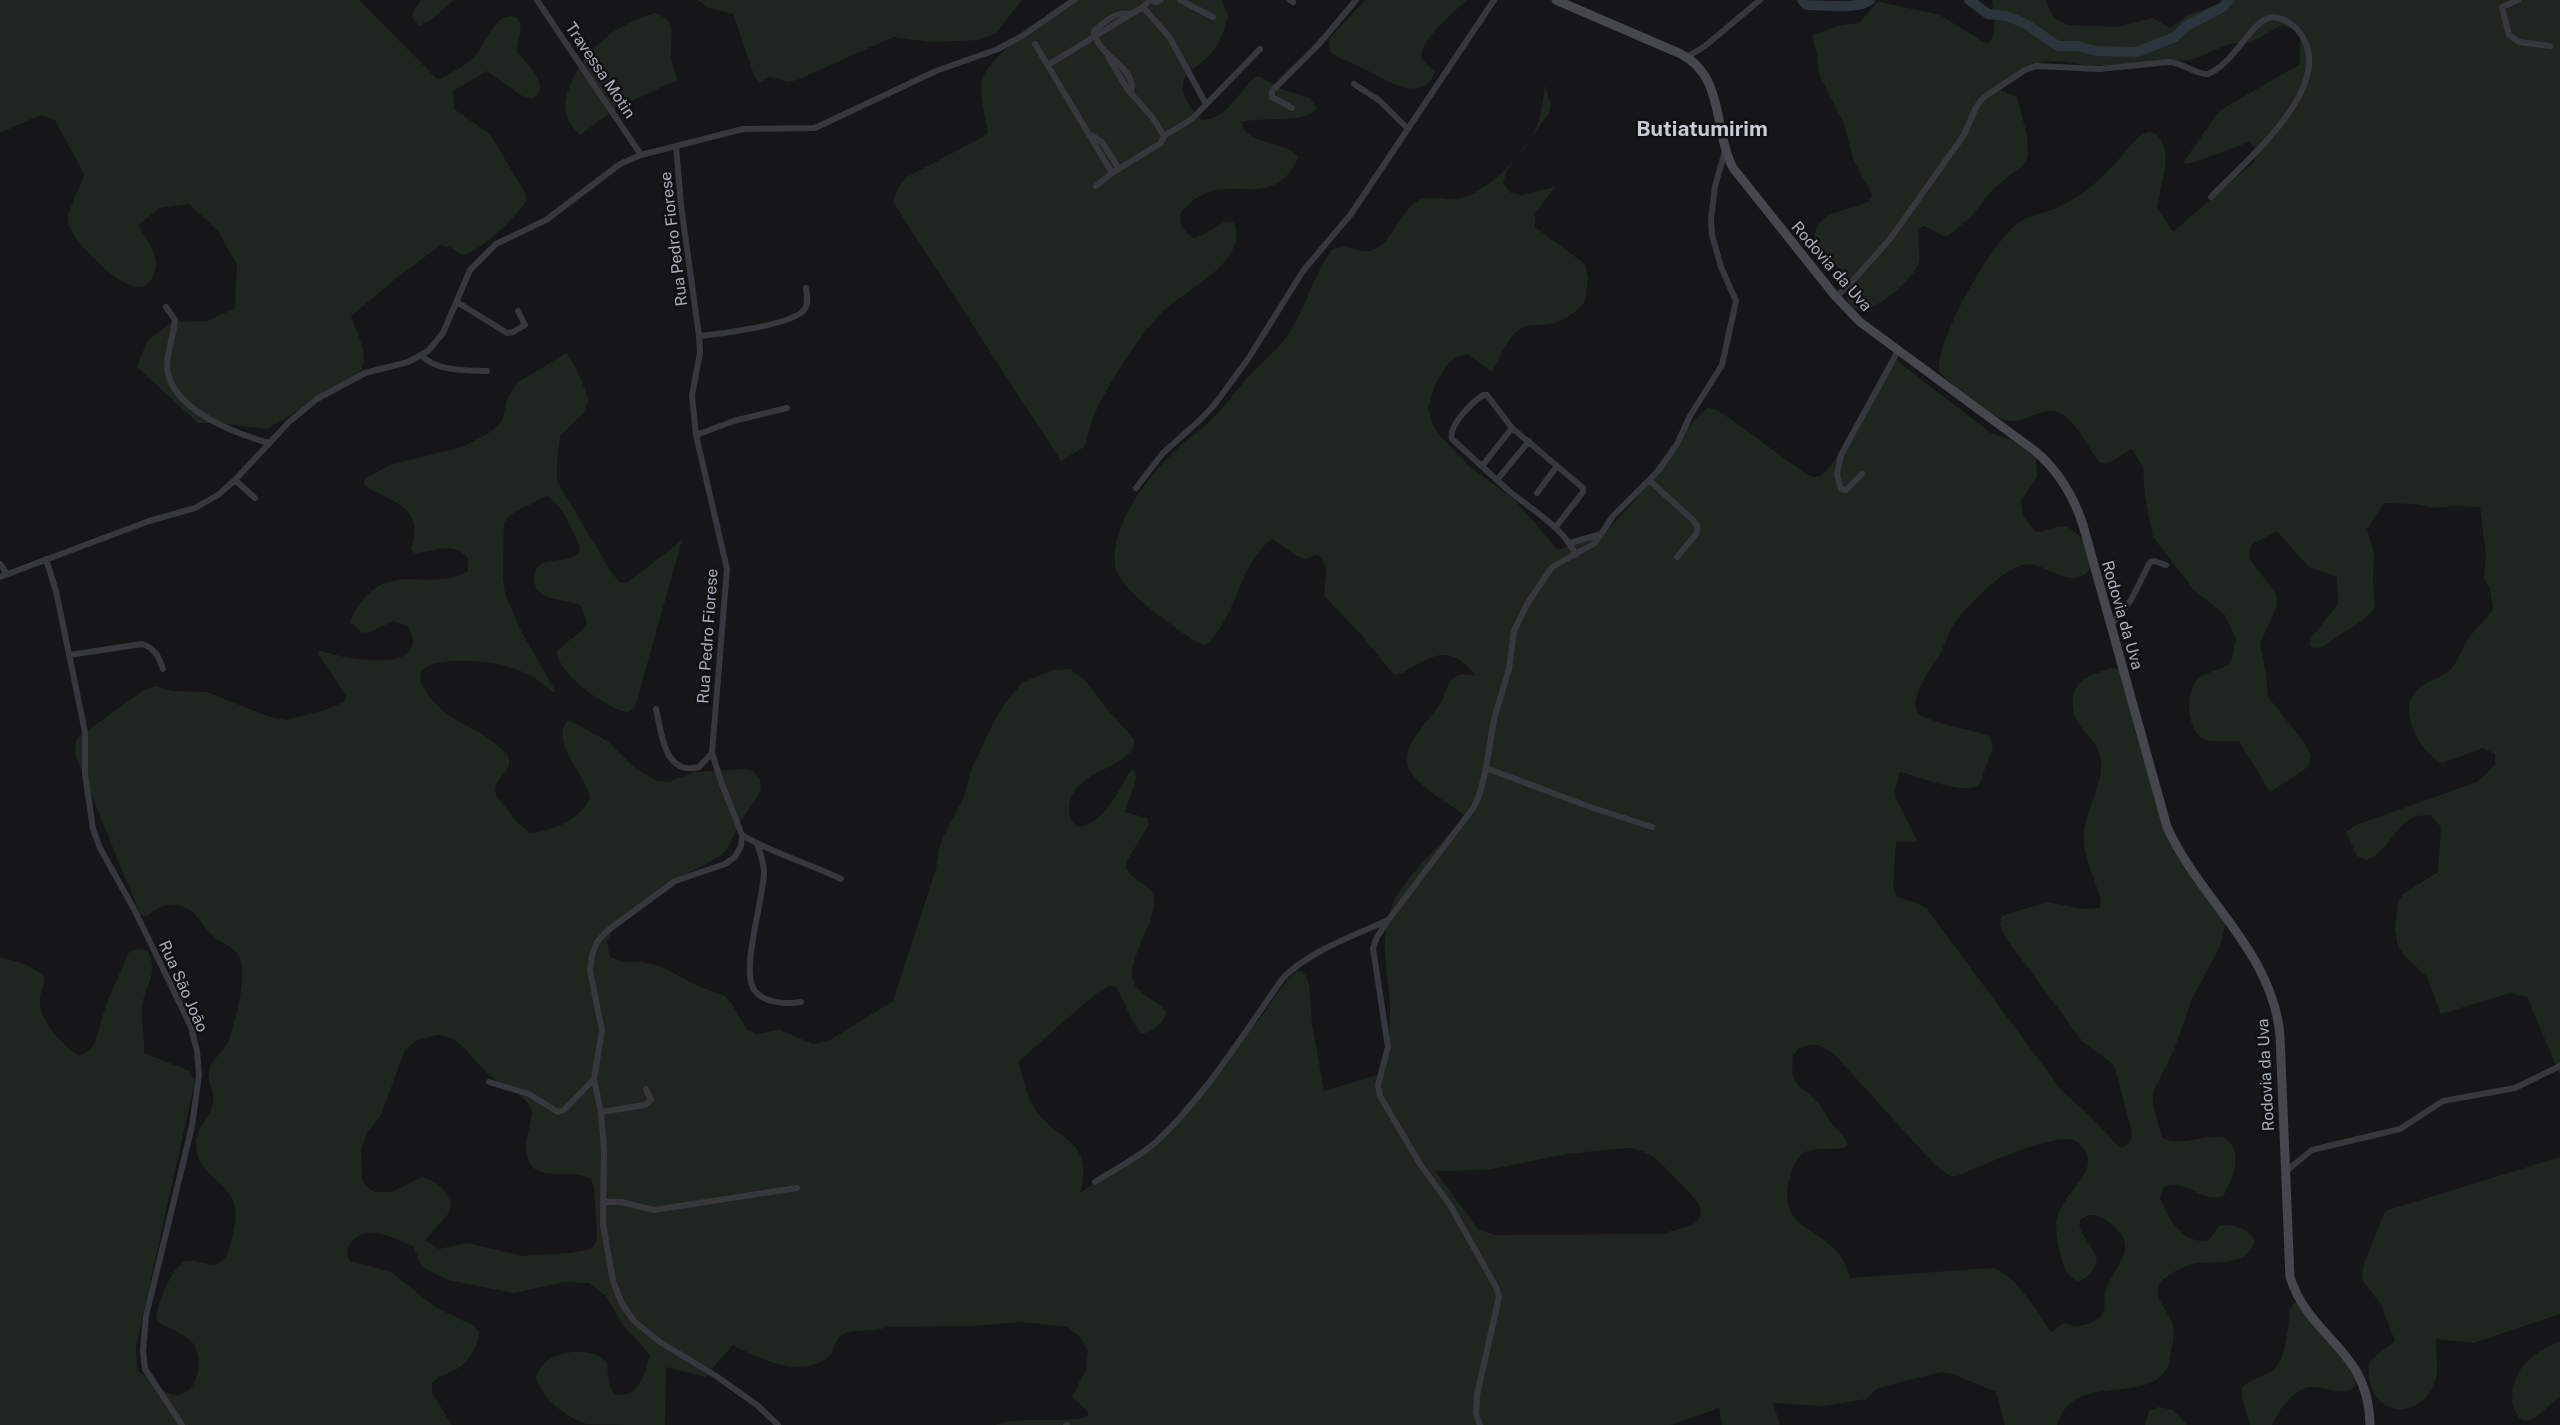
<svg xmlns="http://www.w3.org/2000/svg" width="2560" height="1425" font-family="'Public Sans',sans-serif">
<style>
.green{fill:#1e261f;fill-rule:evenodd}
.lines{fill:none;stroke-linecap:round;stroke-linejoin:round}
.river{stroke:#2c353c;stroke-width:10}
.street{stroke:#37383d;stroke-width:6}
.secondary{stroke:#45474d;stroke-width:9}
.labels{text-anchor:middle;stroke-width:5;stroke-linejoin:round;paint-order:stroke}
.street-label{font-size:16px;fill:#a8adb8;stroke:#111113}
.district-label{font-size:21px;font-weight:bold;fill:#c9ccd4;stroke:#111113}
</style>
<rect width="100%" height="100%" fill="#161618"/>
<!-- green -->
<path class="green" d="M0 0H359L438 80C449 73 465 67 474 57 487 45 493 11 516 17 526 27 516 38 517 51 525 64 552 83 533 99L522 96 487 71 453 91 454 109 490 134 525 193 526 201C518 216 479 252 463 255L452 248 441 245 399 276 351 316C357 335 373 360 357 375L267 429 218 423H198L137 367 147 341 172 322 208 321 235 308 237 264 217 230 189 204 160 208 138 225C147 241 165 260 151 280 148 284 143 288 138 287 119 287 70 240 68 221 67 210 81 187 84 174L55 120 40 115 0 133Z
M421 0H454L432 19 419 26 412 17 414 10Z
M698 0H1022L996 33 980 40 930 42 893 37 797 80 788 82 770 77 760 82 755 78 733 14 709 8Z
M1069 0H1222L1228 16C1225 30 1219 45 1210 55 1203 63 1192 67 1186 76 1176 90 1191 111 1202 120 1229 118 1238 92 1255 77H1261L1281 89 1310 98 1317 108C1305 125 1260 116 1242 122L1243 128C1257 147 1283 140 1299 157 1294 165 1290 174 1283 179 1254 204 1216 169 1181 213 1178 225 1184 232 1194 238L1204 234 1226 221 1234 223C1249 259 1190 288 1168 307 1145 325 1108 384 1096 411 1090 422 1089 435 1084 447L1061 461 893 202 898 188 907 177 988 134C986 117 979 97 982 80 986 59 1050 13 1069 0Z
M1365 0H1467C1455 11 1416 43 1422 60L1435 72C1423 106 1384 79 1363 68 1352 62 1338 60 1329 50L1330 38Z
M1992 0H2046L2053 18 2068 25 2117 27 2153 18 2170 28 2188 15 2230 0H2560V1075L2527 997 2510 993 2441 1014 2427 977 2404 955 2398 947 2395 929 2398 902 2403 894 2438 872 2441 827 2430 815C2425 816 2418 815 2414 817 2393 826 2389 853 2366 860L2357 856 2346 832 2356 825 2477 782 2495 765V754L2483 748 2443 763C2421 755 2398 713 2415 692 2424 681 2441 679 2451 669 2459 660 2462 649 2468 639 2476 628 2485 620 2493 610L2490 588 2484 578 2486 555 2480 507 2454 506 2435 508 2415 504 2384 503 2367 529 2374 553 2373 583 2375 606 2372 612 2360 622 2322 647 2314 648 2310 646 2311 638 2338 604 2337 577 2309 567 2277 531 2251 545 2249 558 2276 594 2277 605 2260 644 2266 673 2268 697 2304 742 2311 755 2309 764 2304 770 2270 792 2239 741C2229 741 2212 743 2203 739 2187 730 2185 694 2196 681 2205 672 2220 670 2231 663L2236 639 2225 615 2194 590 2153 537 2145 497 2143 467 2132 449C2121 452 2113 466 2101 463 2087 449 2078 422 2060 413 2045 405 2030 420 2015 421 1994 423 1954 387 1939 372 1935 340 1992 242 2018 223 2029 215 2042 214 2054 209 2090 194 2112 168 2137 138L2147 132H2152C2177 144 2160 186 2157 208L2173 232 2254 162 2257 149 2249 142 2195 162 2188 164 2183 163 2216 115 2222 109 2300 64V33L2282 25 2250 43H2232L2191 60 2089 66 2061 61H2044L2030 67 1997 89 2017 97 2027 135 2028 157 2022 166 1993 189 1971 217 1946 237 1924 226 1920 228C1916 240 1921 250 1919 262 1916 277 1877 310 1862 310 1841 310 1847 282 1840 270 1831 256 1806 247 1818 226 1828 209 1852 210 1868 202L1872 195 1853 159 1844 124 1819 74 1817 55 1812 36 1837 26 1859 23 1876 3 1880 2 1940 15 1983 42 1989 43C1998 34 1993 12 1992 0Z
M654 13C679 20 670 39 671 57 672 64 675 72 677 80L617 108 580 135C575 129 569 123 567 116 563 106 566 95 570 86 584 48 616 25 654 13Z
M1545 85 1551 106 1549 113 1507 170 1503 183 1511 193 1521 195 1555 187 1535 214V227L1585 264 1588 278 1585 302C1577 311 1562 323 1549 324 1537 326 1527 323 1516 332 1505 343 1499 359 1492 372L1468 354 1457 357 1447 365 1434 387 1428 408 1432 423 1442 438 1470 467 1514 499 1558 550 1598 534 1612 525 1635 500 1653 471 1695 419 1707 408 1717 410 1729 418 1806 474 1813 477 1821 476 1832 464 1896 360 1991 433 2018 443 2036 458 2037 476 2021 501 2023 516 2036 532C2047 532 2059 523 2069 528 2082 533 2100 566 2084 575 2063 587 2043 559 2022 565 2003 570 1968 605 1956 621 1949 630 1946 642 1941 652 1934 664 1907 700 1918 713 1924 721 1976 731 1989 736L1993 747 1979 785C1964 796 1918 776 1900 772L1895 791 1896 799 1917 840 1915 842H1896L1893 888 1897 897 1917 903 1927 909 2062 1091 2091 1117 2120 1148C2129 1146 2131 1141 2132 1132L2114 1065 2082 1041 2006 938 2000 925 2001 917 2007 914 2048 902 2082 909 2099 908 2101 901C2096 879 2082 858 2084 835 2085 810 2103 787 2101 761 2099 734 2069 731 2073 697 2075 684 2083 678 2095 674 2103 671 2112 666 2120 669L2173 840 2224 917 2225 925 2220 946 2192 999 2174 1050 2153 1092V1105L2162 1138C2180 1147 2203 1135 2222 1137 2246 1146 2233 1180 2223 1196 2203 1205 2183 1175 2163 1188L2160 1198C2168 1218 2184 1246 2209 1240L2219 1226C2233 1222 2267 1233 2249 1252 2235 1266 2215 1261 2197 1263 2183 1265 2169 1274 2159 1283 2153 1299 2169 1311 2173 1325 2175 1334 2173 1343 2171 1352 2170 1358 2169 1365 2166 1370 2143 1405 2073 1371 2057 1425H2005L1996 1392 1953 1374 1941 1372 1878 1388 1866 1399 1823 1406 1773 1403 1780 1425H1722L1719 1408 1671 1425H995C1022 1414 1067 1425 1088 1416L1087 1411 1072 1397 1086 1369 1088 1351 1080 1337 1067 1327 1022 1322 973 1326 887 1327C873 1333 853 1328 842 1335 834 1340 835 1352 828 1357 800 1379 760 1359 733 1345L705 1377 666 1367 665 1425C648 1425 600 1425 587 1424 567 1418 542 1399 536 1378 541 1351 590 1343 607 1363L609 1384 614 1394C638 1401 646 1372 650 1355L622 1324 606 1296 589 1283 565 1282 514 1293 448 1280 422 1267 413 1246C394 1239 367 1221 351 1243 347 1249 346 1254 350 1261L391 1272 435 1307 474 1326 479 1332C478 1347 467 1365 453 1371 445 1375 438 1376 432 1383V1393L452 1425H0V957L25 964 44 976C45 985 40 991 40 999 38 1021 63 1045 79 1056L90 1050 95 1043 106 1005 129 952 139 949 148 951C160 977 143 985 142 1009 141 1023 145 1038 144 1053L190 1071 195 1081 136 1346 138 1371C148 1379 163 1395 177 1395 200 1394 204 1355 192 1342 182 1332 170 1329 159 1323L156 1319C157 1305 172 1264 187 1261 196 1260 205 1265 215 1265 225 1261 229 1252 231 1242 234 1230 238 1216 234 1204 227 1178 195 1176 196 1142 197 1128 208 1120 212 1107 217 1094 206 1083 209 1070 211 1060 223 1052 228 1042 235 1024 250 970 237 953 231 946 220 942 212 935 204 928 199 916 190 910 175 899 158 906 146 917L140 914 76 757 75 745 77 738 145 689 156 686 172 691 207 692 267 716 286 720 328 709 344 702 346 696 318 654 319 650C341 659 435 676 408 626L394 621 370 632 362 633 350 622C382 551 427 596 468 571V558C452 540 435 552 414 553L411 549C425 506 393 503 365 486L364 480 389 465 463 447 492 431 502 421 507 399 516 384 566 353 577 370 589 400 583 414 560 436 557 461V481L610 570 619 582 627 583 682 540 635 707 628 712C607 709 557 674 557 651 567 640 581 635 587 622L580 605C565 598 534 602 534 578 535 551 569 568 580 551L579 544C571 529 562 504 547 496L513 513 504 522 503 578 505 594 521 631 556 692H552C544 685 537 678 527 674 518 670 508 666 498 664 484 661 408 653 422 684 438 721 481 726 507 754 517 772 491 777 496 795L515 820 530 833C551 832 581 819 590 798 587 777 547 738 569 720L607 741 636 769 657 781 669 782 694 772 743 769 753 771 760 780 761 789 758 796 740 822 728 848 720 856 673 882 613 928 607 942 610 957 623 962H643L660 966 698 986 725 996 732 1004 747 1030 756 1034 780 1030 813 1044 830 1040 893 1001 936 869 939 848 944 835 964 797 972 768 993 724 1004 704 1023 682 1053 670 1070 669 1086 681 1106 708 1134 739C1134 745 1134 749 1129 753 1111 772 1073 774 1069 806 1068 815 1071 822 1078 827 1099 827 1120 791 1128 774L1132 770 1135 772 1136 779 1125 812 1147 818 1149 825 1128 859 1126 867C1130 881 1152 883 1154 898 1158 919 1126 961 1133 980 1137 995 1158 999 1166 1012 1164 1023 1152 1034 1141 1033L1133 1022 1118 990 1115 986H1108L1094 995 1018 1062C1024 1078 1027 1099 1037 1112 1061 1144 1094 1139 1080 1193L1168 1130 1179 1113 1258 1021 1287 980 1296 972 1301 971 1306 976 1309 985 1312 1023 1324 1091 1383 1073C1387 1053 1390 1033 1390 1012 1389 973 1376 934 1396 897 1410 873 1446 838 1466 816 1451 805 1413 784 1408 766 1402 744 1428 722 1439 705 1445 697 1446 685 1453 678 1460 672 1467 675 1475 675 1456 652 1442 649 1416 665 1409 669 1403 674 1394 675L1359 632 1325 597C1322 578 1334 572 1317 554L1306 559 1295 555 1272 539C1237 565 1240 613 1206 645L1196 642C1175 627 1119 591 1115 565 1110 522 1151 473 1181 445 1190 437 1201 430 1210 421 1225 407 1236 390 1250 375 1260 364 1272 355 1282 343 1304 315 1311 279 1332 250 1349 242 1355 253 1369 251 1392 247 1398 214 1416 202 1430 193 1441 201 1456 199 1487 195 1528 151 1538 123 1542 111 1543 98 1545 85ZM437 1035C444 1036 450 1037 456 1041 469 1051 479 1066 492 1077 505 1088 527 1094 532 1112 531 1125 525 1138 526 1151 529 1187 571 1166 591 1179L594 1187 597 1234 596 1242 591 1249 570 1253 523 1256 467 1243 439 1249 425 1240 449 1213 451 1204C446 1189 437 1182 422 1177L392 1192H375L365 1186 362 1179 361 1148 368 1132 381 1115 405 1050 416 1041ZM1810 1045H1818L1833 1053 1935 1165 1950 1176H1957C1980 1167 2050 1134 2073 1140 2077 1141 2082 1145 2084 1149 2088 1155 2089 1161 2087 1168 2086 1174 2080 1181 2075 1187 2056 1212 2052 1222 2060 1253 2063 1266 2066 1275 2077 1281 2084 1280 2089 1276 2093 1270 2107 1251 2075 1238 2080 1220 2089 1213 2095 1214 2104 1219 2146 1246 2114 1263 2105 1292 2103 1300 2107 1311 2100 1317 2094 1322 2082 1327 2074 1326 2070 1326 2068 1323 2064 1323L2051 1332C2037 1313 2015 1273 1992 1268L1850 1278C1847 1269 1844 1259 1836 1251 1812 1224 1777 1227 1790 1177 1799 1142 1814 1151 1844 1148L1848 1145C1846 1136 1837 1131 1831 1123 1827 1117 1824 1109 1818 1103 1801 1082 1789 1090 1793 1055L1799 1048ZM1627 1148C1651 1150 1661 1163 1677 1180 1686 1190 1697 1198 1701 1210L1699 1219 1693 1225 1661 1234 1495 1235 1478 1229 1435 1171 1488 1170 1566 1154Z
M2560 1157V1314L2474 1343 2436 1339C2435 1352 2439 1365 2436 1378 2422 1425 2363 1418 2369 1363L2373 1358 2395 1341 2381 1305 2362 1279 2363 1267 2385 1211Z
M2298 1302 2350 1355 2358 1366 2359 1380C2348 1402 2329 1386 2310 1387 2293 1389 2278 1411 2272 1425H2250L2242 1398V1388C2250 1379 2259 1378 2270 1372 2286 1364 2288 1328 2290 1310L2293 1304Z
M2560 1341V1397C2546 1404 2539 1423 2522 1420 2505 1405 2512 1377 2527 1361 2536 1352 2549 1347 2560 1341Z
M2159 1407 2173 1410 2187 1425H2145L2149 1411Z"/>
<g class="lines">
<!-- river -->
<path class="river" d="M1802 0 1807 5C1822 5 1860 10 1870 0
M1969 0 1988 14 2007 16 2026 24 2058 46H2078L2097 51 2137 52 2175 37 2186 26 2223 7 2228 0"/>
<!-- street -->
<path class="street" d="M537 0 641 155
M1151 0 1156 2 1161 0
M1180 0 1213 17
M1290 0 1293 2
M2518 0 2502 7 2509 35 2519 42 2550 46
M1143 7 1170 38 1206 104
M1094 35C1097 40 1099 45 1103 49 1113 61 1136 73 1131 92
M1094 35V31C1103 23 1116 11 1129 14
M1035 44 1112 173
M1108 54V57L1128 90 1153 118 1164 136
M1687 57 1705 46 1760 0
M1048 65 1143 7 1150 0
M1354 84 1380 101 1407 128
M1292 108 1272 97V91L1319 44 1356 0
M1091 135 1102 142 1119 169
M676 146 681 205 699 336 700 353 692 395 696 435 727 569 712 753 722 784 742 835 741 846 735 857 725 864 675 881 607 931 597 942 592 955 590 971 602 1030 594 1079 601 1112 604 1150 603 1224 613 1281 622 1304 634 1321 660 1342 716 1376 757 1405 778 1425
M1096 186 1112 173 1161 143 1164 136 1192 119 1260 49
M1836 297 1850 284 1890 239 1964 135 1976 107 1984 97 2025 70 2036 66 2099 69 2169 62C2184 63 2196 75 2208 74 2234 64 2250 23 2269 18 2278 15 2290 22 2296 28 2345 81 2244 162 2211 197
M457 302 507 333 513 332 525 325 518 311
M166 307 175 320C174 334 167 351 167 366 169 409 234 433 269 443
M699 336C720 334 792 325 804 310 809 304 807 295 806 288
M421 355C437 372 466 370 487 371
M696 435 734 421 787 408
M1482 466 1512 428
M1862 474 1846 490 1841 489 1837 475 1841 455 1898 351
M235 480 255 498
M1497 480 1529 441
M1650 481 1693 520 1697 526V533L1677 557
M1136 488 1163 453 1200 420 1215 404 1248 359 1303 271 1351 214 1494 0
M1537 493 1557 466
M1555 528 1583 492V488L1512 428 1487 395H1483C1473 402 1448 425 1452 439 1471 456 1490 474 1509 491 1532 510 1563 527 1576 555
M1570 543 1601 534
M46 559 56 591 85 732V774L93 829 100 848 134 909 181 1006 191 1027 197 1051 199 1075 192 1126 146 1316 143 1351 145 1369 182 1425
M0 564 7 574
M0 577 149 521 195 508 218 495 235 480 289 422 317 399 365 373 408 362 428 351 443 333 470 270 496 244 546 220 620 164 641 155 743 129 815 128 936 71 998 49 1022 36 1074 0
M2111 625 2131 600 2150 562 2154 561 2166 565
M69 655 142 644C155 648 159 657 163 669
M656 709C662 734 664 776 699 767L712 753
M1486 768 1593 808 1652 827
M742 835C774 854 808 863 841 879
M757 844C760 852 763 861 764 870 765 896 739 972 755 991 765 1004 788 1004 801 1002
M489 1082 529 1094 558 1112 564 1110 594 1079
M601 1112 645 1105 651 1100 646 1089
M2285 1172 2312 1150 2400 1129 2443 1101 2515 1088 2560 1066
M1095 1182C1115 1169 1138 1158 1156 1142 1206 1096 1243 1034 1283 978 1311 950 1352 937 1388 920
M603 1202H621L654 1210 797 1188
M1066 1425H1067
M1480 1425 1476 1414 1477 1395 1499 1297 1496 1287 1450 1205 1420 1164 1380 1096 1378 1085 1388 1047 1373 948 1377 937 1389 919 1474 807 1480 793 1486 768 1494 719 1509 669 1514 631 1527 604 1552 567 1595 543 1613 516 1659 470 1677 444 1690 416 1722 365 1736 301 1721 267 1712 235 1711 219 1715 186 1725 151"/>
<!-- secondary -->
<path class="secondary" d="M1556 0 1681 54C1725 77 1713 129 1733 168L1836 297 1860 322 2035 451C2059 471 2073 495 2083 525L2167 827C2200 900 2273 952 2280 1036L2290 1277C2310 1340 2369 1348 2370 1425"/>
</g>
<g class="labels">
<!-- street labels -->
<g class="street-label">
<text transform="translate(601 70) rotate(56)" y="6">Travessa Motin</text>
<text transform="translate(673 239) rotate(-97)" y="6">Rua Pedro Fiorese</text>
<text transform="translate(1832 266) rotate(49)" y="6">Rodovia da Uva</text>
<text transform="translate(2123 615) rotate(74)" y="6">Rodovia da Uva</text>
<text transform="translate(707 636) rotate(-86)" y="6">Rua Pedro Fiorese</text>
<text transform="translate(184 986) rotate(66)" y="6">Rua São João</text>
<text transform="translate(2265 1075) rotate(-93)" y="6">Rodovia da Uva</text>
</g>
<!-- district labels -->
<g class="district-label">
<text x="1702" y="136">Butiatumirim</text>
</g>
</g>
</svg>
